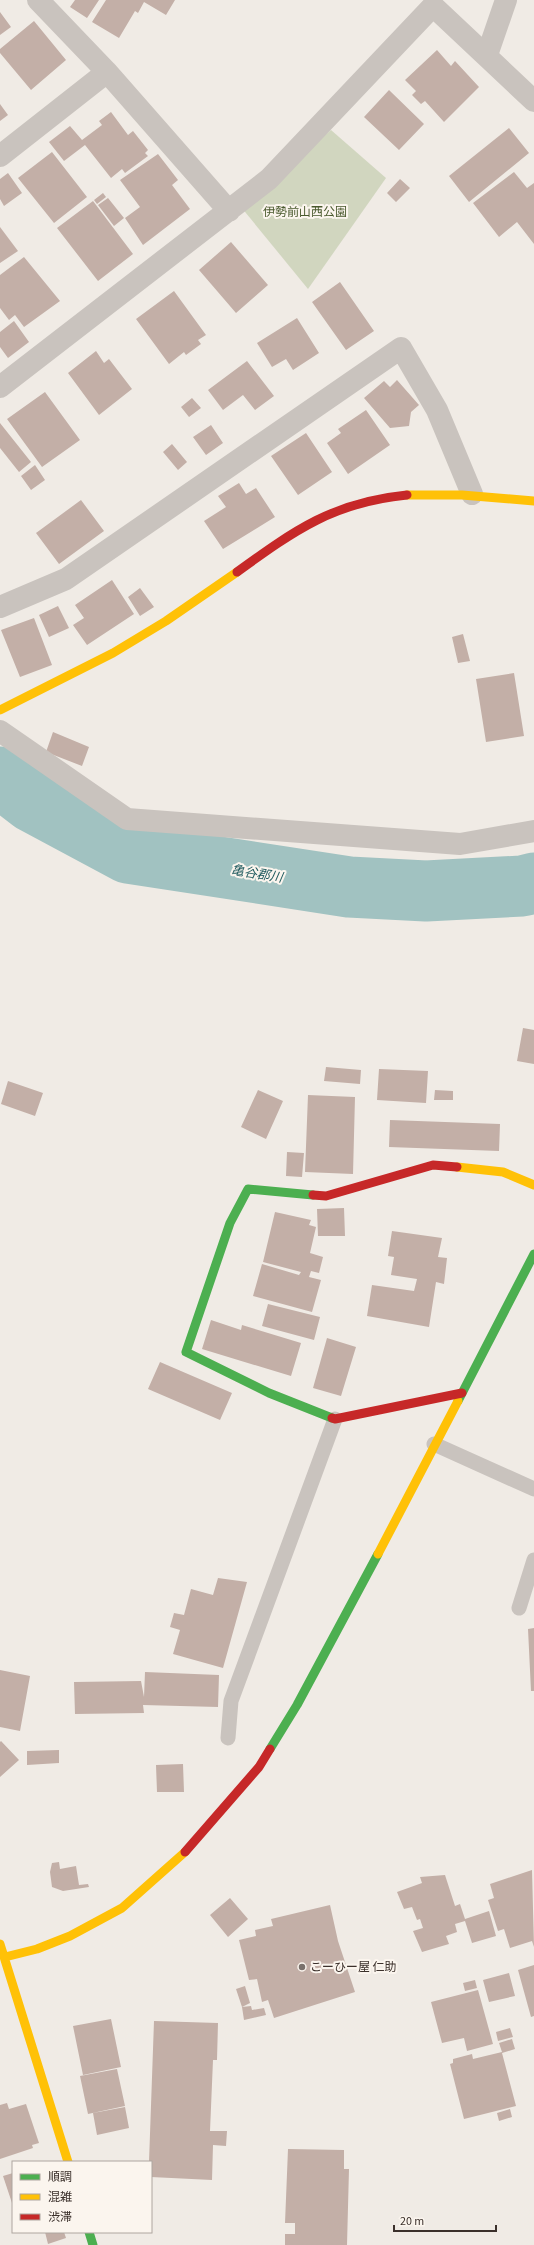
<svg xmlns="http://www.w3.org/2000/svg" width="534" height="2245" font-family="'Source Sans 3','Noto Sans JP',sans-serif">
<style>
.green{fill:#d1d6bf}
.lines{fill:none;stroke-linecap:round;stroke-linejoin:round}
.river{stroke:#a1c2c1;stroke-width:61}
.building{fill:#c3afa7}
.lane{stroke:#c9c3be;stroke-width:15}
.street{stroke:#c9c3be;stroke-width:22}
.fast{stroke:#4caf50;stroke-width:9}
.slow{stroke:#ffc107;stroke-width:9}
.jam{stroke:#c62828;stroke-width:9}
.poi-dot{fill:#7a716c;stroke:#fbf5ee;stroke-width:1.5}
.labels{text-anchor:middle;stroke-width:4;stroke-linejoin:round;paint-order:stroke}
.park-label{font-size:12px;fill:#4a5a2e;stroke:#fbf5ee}
.poi-label{font-size:12px;fill:#3b302b;stroke:#fbf5ee;text-anchor:start}
.water-label{font-size:13px;font-style:italic;fill:#1f5a5e;stroke:#fbf5ee}
</style>
<rect width="100%" height="100%" fill="#f0ebe5"/>
<!-- green -->
<path class="green" d="M331 130 386 178 308 289 241 207Z"/>
<g class="lines">
<!-- river -->
<path class="river" d="M0 777 31 801 128 853 349 887 426 891 522 886 534 883"/>
</g>
<!-- building -->
<path class="building" d="M75 0H99L87 18 70 7Z
M106 0H175L166 15 144 2 138 13 135 11 119 38 92 22Z
M0 12 11 27 0 35Z
M34 21 66 60 31 90 0 53V49Z
M437 50 451 66 455 61 479 87 444 122 425 101 421 104 412 95 416 91 405 80Z
M389 90 424 124 399 150 364 117Z
M0 104 8 115 0 121Z
M111 112 128 135 133 131 148 150 145 153 148 156 125 173 122 169 111 178 85 145 64 161 49 142 70 126 82 140 102 125 99 121Z
M509 128 529 153 469 202 449 176Z
M52 152 87 197 54 223 18 178Z
M158 154 178 180 172 185 190 209 143 245 125 218 140 207 120 180Z
M514 172 527 188 534 183V244L517 222 499 237 473 203Z
M8 173 22 193 4 206 0 199V179Z
M400 179 410 188 396 202 387 193Z
M103 193 106 197 97 204 94 200Z
M108 198 124 218 114 226 98 205Z
M93 201 133 254 98 281 57 228Z
M0 227 18 251 0 263Z
M231 242 268 285 236 313 199 270Z
M24 257 60 301 24 327 15 315 9 320 0 308V275Z
M340 282 374 331 346 350 312 302Z
M174 291 206 335 198 340 201 344 186 355 184 352 169 364 136 319Z
M297 318 319 353 293 370 286 359 272 367 257 343Z
M14 321 29 342 8 358 0 347V332Z
M96 351 104 363 109 359 132 389 99 415 68 373Z
M247 361 274 396 255 410 243 395 223 410 208 390Z
M397 380 419 405 411 412 409 426 390 428 364 398 384 381 390 387Z
M45 392 80 440 42 467 7 419Z
M192 398 201 408 189 417 181 407Z
M366 410 390 445 348 474 327 443 341 433 338 429Z
M0 423 31 462 19 472 0 448Z
M211 425 223 443 206 455 193 437Z
M306 433 332 472 298 495 271 456Z
M172 444 187 462 178 470 163 452Z
M35 465 45 480 31 490 21 476Z
M239 483 246 494 256 488 275 517 223 549 204 521 226 507 218 496Z
M81 500 104 531 59 564 36 533Z
M112 580 134 614 87 645 73 625 84 618 75 605Z
M140 588 154 607 140 616 128 597Z
M58 606 69 628 49 637 39 615Z
M34 618 52 665 20 677 1 630Z
M463 634 470 661 458 663 452 637Z
M514 673 524 736 486 742 476 679Z
M53 732 89 747 82 766 46 752Z
M523 1028 534 1030V1064L517 1061Z
M326 1067 361 1070 360 1084 324 1081Z
M379 1069 428 1071 426 1103 377 1100Z
M8 1081 43 1093 35 1116 1 1104Z
M258 1090 283 1101 266 1139 241 1127Z
M435 1090 453 1091V1100H434Z
M308 1095 355 1097 353 1174 305 1172Z
M390 1120 500 1124 499 1151 389 1147Z
M287 1152 304 1153 302 1177 286 1176Z
M344 1208 345 1236H318L317 1209Z
M275 1212 311 1220 309 1225 316 1227 310 1253 323 1257 319 1273 311 1271 309 1277 321 1280 312 1312 253 1296 262 1264 299 1275 301 1272 263 1262Z
M392 1231 442 1238 438 1257 447 1258 444 1284 436 1282 429 1327 367 1316 372 1285 414 1291 417 1279 391 1275 394 1257 388 1256Z
M268 1304 320 1317 314 1340 262 1326Z
M211 1320 241 1330 242 1325 301 1343 291 1376 202 1349Z
M327 1338 356 1347 341 1396 313 1388Z
M160 1362 232 1393 220 1420 148 1389Z
M218 1578 247 1582 223 1668 173 1654 180 1630 170 1627 174 1613 184 1615 191 1589 213 1595Z
M534 1628V1691H531L528 1629Z
M0 1670 30 1676 20 1731 0 1727Z
M145 1672 219 1675 218 1707 143 1705 144 1713 75 1714 74 1682 141 1681 144 1697Z
M1 1741 19 1760 0 1777V1742Z
M59 1750V1763L27 1765V1751Z
M183 1764 184 1792H157L156 1765Z
M59 1862 60 1869 76 1866 79 1885 88 1884 89 1887 63 1891 52 1887 50 1872 52 1863Z
M532 1870 534 1947 532 1941 510 1948 504 1929 498 1931 488 1900 494 1898 490 1884Z
M445 1875 455 1906 460 1904 465 1919 489 1911 496 1936 472 1943 465 1921 455 1924 457 1932 446 1936 449 1944 422 1952 413 1931 423 1928 420 1919 417 1920 412 1907 404 1909 397 1892 422 1883 420 1877Z
M230 1898 248 1919 228 1937 210 1915Z
M330 1905 338 1941 355 1992 274 2018 268 2000 262 2002 257 1979 249 1980 239 1940 256 1936 255 1930 273 1926 271 1919Z
M534 1965V2016L531 2017 518 1970Z
M509 1973 515 1996 489 2002 483 1980Z
M475 1980 477 1988 465 1991 463 1983Z
M245 1986 250 2003 242 2007 236 1989Z
M478 1990 493 2044 467 2051 464 2038 442 2043 431 2002Z
M251 2006 252 2010 264 2008 266 2015 244 2020 242 2007Z
M111 2019 121 2067 83 2075 73 2026Z
M154 2021 218 2023 217 2060H213L210 2131H227L226 2146 213 2145 212 2180 151 2177V2162H149Z
M510 2028 513 2037 498 2041 496 2032Z
M512 2039 515 2049 502 2053 516 2106 464 2119 450 2064 453 2063V2059L472 2054 473 2059 502 2052 499 2043Z
M117 2069 125 2106 88 2114 80 2076Z
M7 2103 9 2109 26 2104 39 2143 32 2145 33 2148 0 2159V2105Z
M125 2107 129 2128 97 2135 93 2113Z
M510 2109 512 2117 499 2121 497 2113Z
M288 2149 344 2150V2169H349L347 2245H285V2234H295V2223H285Z
M13 2173V2206L3 2176Z
M45 2232H64L66 2238 48 2244Z"/>
<g class="lines">
<!-- lane -->
<path class="lane" d="M434 1444 534 1489
M519 1608 534 1560
M228 1738 231 1701 335 1419"/>
<!-- street -->
<path class="street" d="M38 0 107 72 229 211
M487 55 506 0
M0 156 107 72
M0 387 269 179 433 6 534 101
M0 607 66 579 401 348 437 410 472 494
M0 731 127 819 460 844 534 831"/>
<!-- fast -->
<path class="fast" d="M313 1195 248 1189 230 1223 186 1352 269 1393 332 1418
M458 1401 534 1254
M270 1749 297 1705 378 1554
M89 2232 93 2245"/>
<!-- slow -->
<path class="slow" d="M407 495H462L534 501
M0 710 113 653 166 621 237 572
M457 1167 503 1172 534 1185
M378 1554 458 1401
M0 1944 68 2162
M5 1957 37 1949 70 1936 122 1908 185 1852"/>
<!-- jam -->
<path class="jam" d="M237 572C295 530 334 502 407 495
M313 1195 326 1196 433 1165 457 1167
M332 1418 335 1419 462 1393
M185 1852 259 1767 270 1749"/>
</g>
<!-- markers -->
<circle class="poi-dot" cx="302" cy="1967" r="4"/>
<g class="labels">
<!-- park labels -->
<g class="park-label">
<text x="305" y="216">伊勢前山西公園</text>
</g>
<!-- poi labels -->
<g class="poi-label">
<text x="310" y="1971">こーひー屋 仁助</text>
</g>
<!-- water labels -->
<g class="water-label">
<text transform="translate(257 873) rotate(9)" y="5">亀谷郡川</text>
</g>
</g>
<!-- legend -->
<rect x="12" y="2161" width="140" height="72" fill="#fbf5ee" stroke="#aea6a0"/>
<rect x="20" y="2174" width="20" height="6" fill="#4caf50" stroke="#aea6a0"/>
<text x="48" y="2181" font-size="12" fill="#3b302b">順調</text>
<rect x="20" y="2194" width="20" height="6" fill="#ffc107" stroke="#aea6a0"/>
<text x="48" y="2201" font-size="12" fill="#3b302b">混雑</text>
<rect x="20" y="2214" width="20" height="6" fill="#c62828" stroke="#aea6a0"/>
<text x="48" y="2221" font-size="12" fill="#3b302b">渋滞</text>
<!-- scale -->
<path d="M394 2225v6h102v-6" fill="none" stroke="#3b302b" stroke-width="2"/>
<text x="400" y="2225" font-size="12" fill="#3b302b" stroke="#fbf5ee" stroke-width="3" paint-order="stroke">20 m</text>
</svg>
